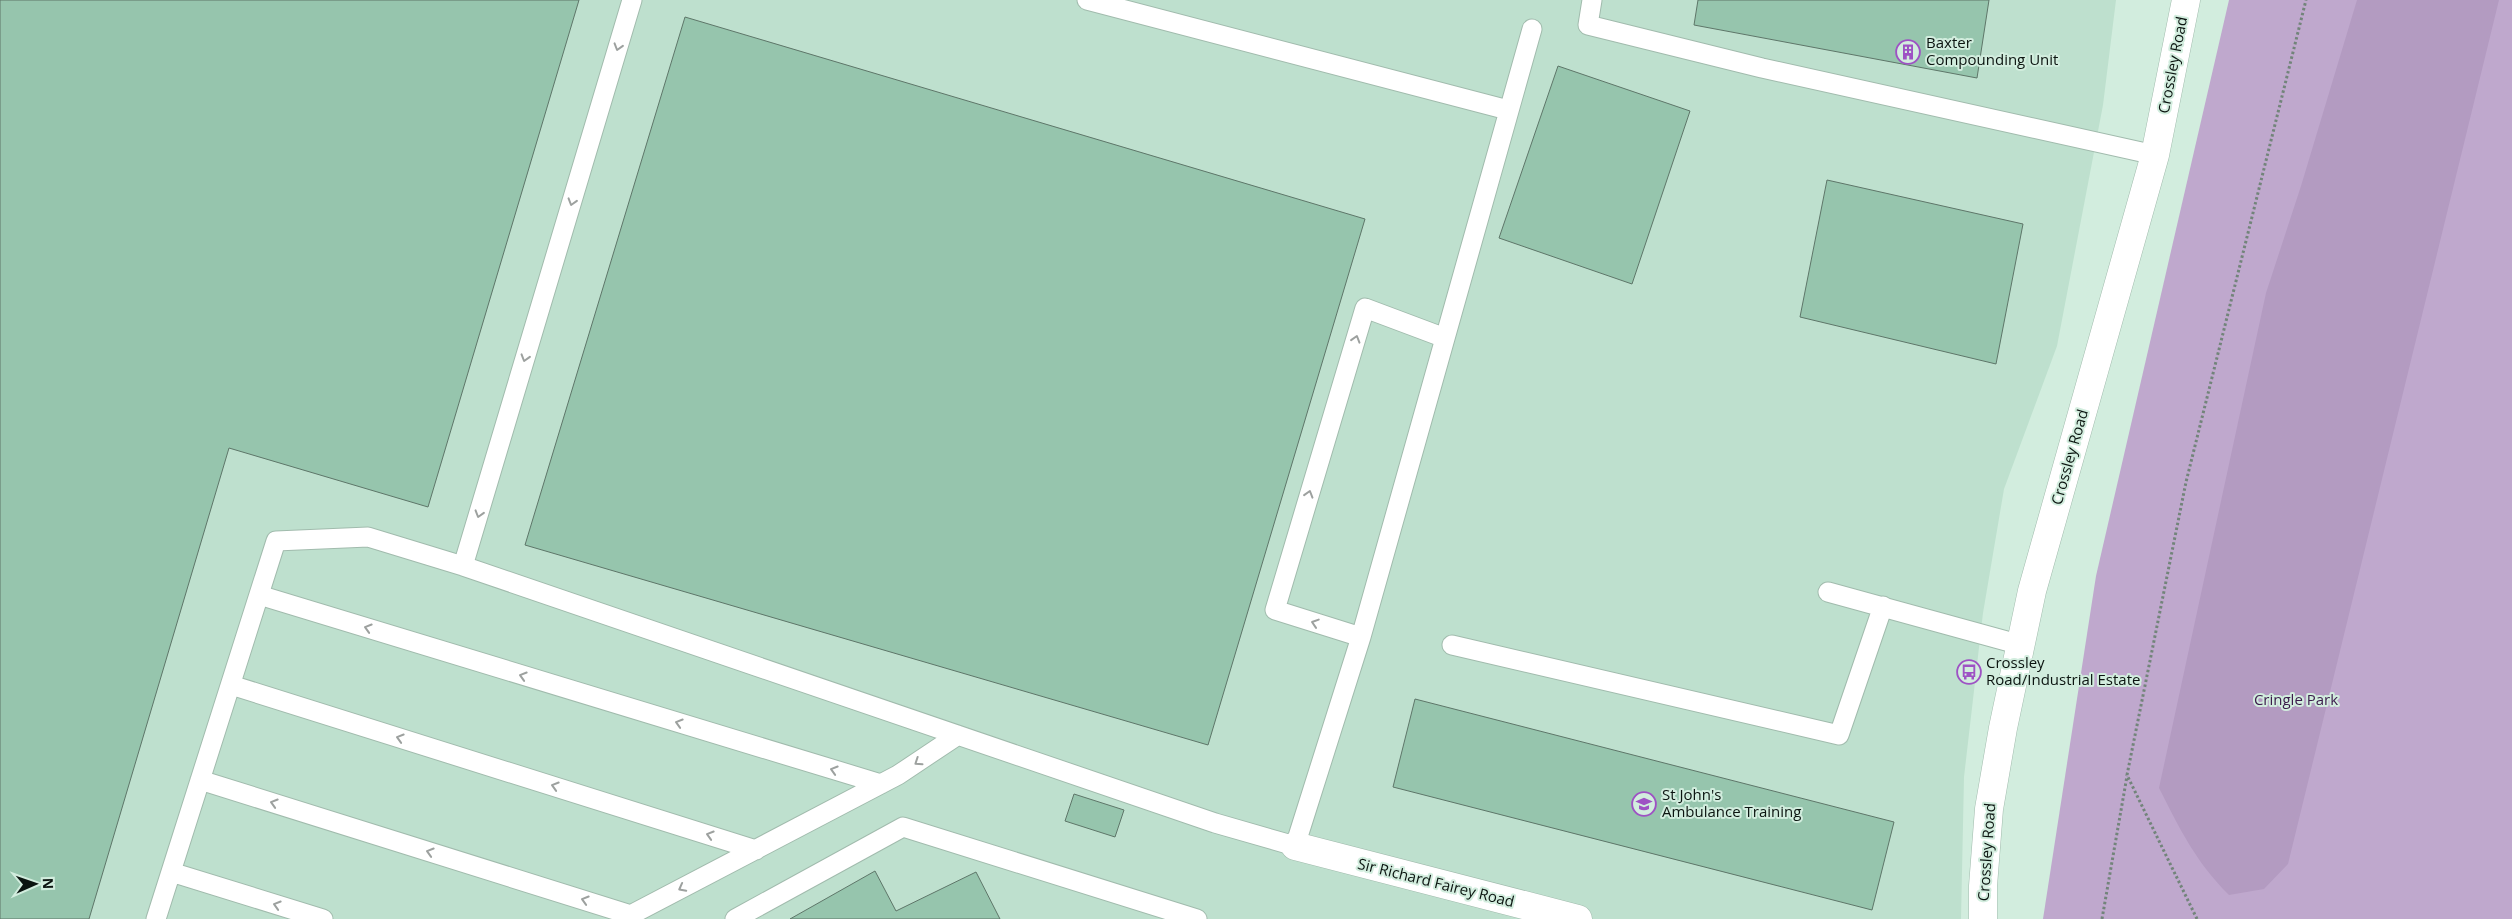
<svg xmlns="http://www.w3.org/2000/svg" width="2512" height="919" font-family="'Open Sans',sans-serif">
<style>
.built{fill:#bee0ce}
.green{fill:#bfa8cd}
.forest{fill:#b39bc1}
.building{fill:#96c5ad;stroke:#5e7669}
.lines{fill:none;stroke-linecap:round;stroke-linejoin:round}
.service-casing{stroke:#a1bbad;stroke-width:21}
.minor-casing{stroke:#a1bbad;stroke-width:29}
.tertiary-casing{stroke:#a1bbad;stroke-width:29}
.path{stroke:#72847a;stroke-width:3;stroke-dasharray:2.5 2.5;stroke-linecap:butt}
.service{stroke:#fff;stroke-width:19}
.minor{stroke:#fff;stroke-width:28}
.tertiary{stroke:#fff;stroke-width:28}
.oneway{stroke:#9da19f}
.labels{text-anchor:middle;stroke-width:4;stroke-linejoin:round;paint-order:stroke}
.poi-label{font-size:15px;fill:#0b1410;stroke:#d2edde;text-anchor:start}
.street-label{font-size:15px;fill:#0b1410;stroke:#d2edde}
.park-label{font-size:15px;fill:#3b1b4b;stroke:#d2edde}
</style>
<rect width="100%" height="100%" fill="#d2edde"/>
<!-- built -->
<path class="built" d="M0 0H2116L2103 105 2057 346 2004 489 1983 613 1964 777 1961 919H0Z"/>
<!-- green -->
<path class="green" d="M2229 0H2512V919H2043L2096 576Z"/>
<!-- forest -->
<path class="forest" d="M2357 0H2499L2288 864 2264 889 2229 895C2195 861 2180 829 2159 788L2266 293 2301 186Z"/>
<!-- building -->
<path class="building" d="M0 0H579L428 507 229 448 89 919H0Z
M1698 0H1989L1977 78 1694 25Z
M685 17 1365 219 1208 745 525 545Z
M1558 66 1690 111 1632 284 1499 238Z
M1827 180 2023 224 1996 364 1800 317Z
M1415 699 1894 822 1872 910 1393 787Z
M1074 794 1124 810 1115 837 1065 821Z
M875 871 896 911 976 872 1000 919H790Z"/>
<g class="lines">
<!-- service casing -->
<g class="service-casing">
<path id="service" d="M1087 0 1508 110
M1592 0 1588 25 1762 68 2155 155
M463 566 632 0
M1828 592 2021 645
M259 595 881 784
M1361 637 1275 610 1365 308 1445 338
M1452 645 1839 735 1883 606
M231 685 756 850
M200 780 631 915
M171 872 323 919
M156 919 276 541 368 537 463 566 1215 823 1295 846 1361 637 1532 29
M623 919 898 775 958 735
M735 919 903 827 1197 919"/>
</g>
<!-- minor casing -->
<g class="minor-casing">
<path id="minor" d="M1295 846 1578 919"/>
</g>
<!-- tertiary casing -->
<g class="tertiary-casing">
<path id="tertiary" d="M1983 919V886L1989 809 2003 728 2032 591 2155 155 2186 0"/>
</g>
<!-- path -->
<path class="path" d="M2102 919 2127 776
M2197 919 2127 775 2186 482 2306 0"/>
<!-- service -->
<use href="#service" class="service"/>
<!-- minor -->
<use href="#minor" class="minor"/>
<!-- tertiary -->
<use href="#tertiary" class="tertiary"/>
</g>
<!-- one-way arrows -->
<defs><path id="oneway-chevron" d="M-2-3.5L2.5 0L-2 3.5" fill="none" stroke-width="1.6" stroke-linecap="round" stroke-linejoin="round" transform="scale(1.25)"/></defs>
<g class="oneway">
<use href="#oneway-chevron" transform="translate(618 47) rotate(107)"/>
<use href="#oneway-chevron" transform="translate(572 202) rotate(107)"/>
<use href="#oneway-chevron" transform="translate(1356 339) rotate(-73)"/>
<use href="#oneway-chevron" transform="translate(525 358) rotate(107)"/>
<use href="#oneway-chevron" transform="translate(1309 494) rotate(-73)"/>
<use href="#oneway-chevron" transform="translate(479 514) rotate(107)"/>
<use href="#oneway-chevron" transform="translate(1315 623) rotate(-162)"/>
<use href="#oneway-chevron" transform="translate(368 628) rotate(-163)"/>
<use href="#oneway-chevron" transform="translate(523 676) rotate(-163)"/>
<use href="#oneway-chevron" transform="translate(679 723) rotate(-163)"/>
<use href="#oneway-chevron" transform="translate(400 738) rotate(-163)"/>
<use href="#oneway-chevron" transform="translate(918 762) rotate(146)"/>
<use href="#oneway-chevron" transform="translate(834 770) rotate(-163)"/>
<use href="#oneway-chevron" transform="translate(555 786) rotate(-163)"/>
<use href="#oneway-chevron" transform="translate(274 803) rotate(-163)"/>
<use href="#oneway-chevron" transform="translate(710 835) rotate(-163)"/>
<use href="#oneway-chevron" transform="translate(430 852) rotate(-163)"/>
<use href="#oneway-chevron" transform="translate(682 888) rotate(152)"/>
<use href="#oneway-chevron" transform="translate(585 900) rotate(-163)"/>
<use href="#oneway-chevron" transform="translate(277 905) rotate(-163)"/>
</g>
<!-- icons -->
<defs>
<g id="building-ring" transform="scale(1.25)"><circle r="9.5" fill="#d2edde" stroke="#9e52c4" stroke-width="1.5"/><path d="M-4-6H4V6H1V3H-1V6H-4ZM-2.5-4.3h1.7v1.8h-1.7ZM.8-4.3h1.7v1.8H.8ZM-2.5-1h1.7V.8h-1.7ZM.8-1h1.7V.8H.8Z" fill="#9e52c4"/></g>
<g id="bus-ring" transform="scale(1.25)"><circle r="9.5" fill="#d2edde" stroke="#9e52c4" stroke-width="1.5"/><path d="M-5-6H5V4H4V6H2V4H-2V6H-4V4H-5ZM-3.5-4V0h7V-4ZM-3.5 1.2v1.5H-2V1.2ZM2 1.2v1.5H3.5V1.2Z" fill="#9e52c4"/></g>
<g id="university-ring" transform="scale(1.25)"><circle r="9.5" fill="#d2edde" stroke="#9e52c4" stroke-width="1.5"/><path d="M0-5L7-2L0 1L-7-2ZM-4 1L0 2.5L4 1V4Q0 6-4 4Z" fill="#9e52c4"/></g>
</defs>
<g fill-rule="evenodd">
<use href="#building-ring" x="1908" y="52"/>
<use href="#bus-ring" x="1969" y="672"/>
<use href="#university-ring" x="1644" y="804"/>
</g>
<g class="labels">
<!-- poi labels -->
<g class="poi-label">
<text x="1926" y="48">Baxter<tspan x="1926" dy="17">Compounding Unit</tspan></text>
<text x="1986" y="668">Crossley<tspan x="1986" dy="17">Road/Industrial Estate</tspan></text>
<text x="1662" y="800">St John's<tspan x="1662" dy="17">Ambulance Training</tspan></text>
</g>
<!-- street labels -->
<g class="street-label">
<text transform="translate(2173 65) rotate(-79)" y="5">Crossley Road</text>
<text transform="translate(2070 457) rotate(-74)" y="5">Crossley Road</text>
<text transform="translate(1987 852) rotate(-86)" y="5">Crossley Road</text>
<text transform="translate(1436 883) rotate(14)" y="5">Sir Richard Fairey Road</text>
</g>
<!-- park labels -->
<g class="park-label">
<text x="2296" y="705">Cringle Park</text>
</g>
</g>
<!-- north arrow -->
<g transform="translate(35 884) rotate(88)" stroke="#d2edde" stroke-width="4" paint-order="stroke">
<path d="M0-4L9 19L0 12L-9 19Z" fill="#0b1410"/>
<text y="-8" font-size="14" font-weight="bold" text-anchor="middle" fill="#0b1410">N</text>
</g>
</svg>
